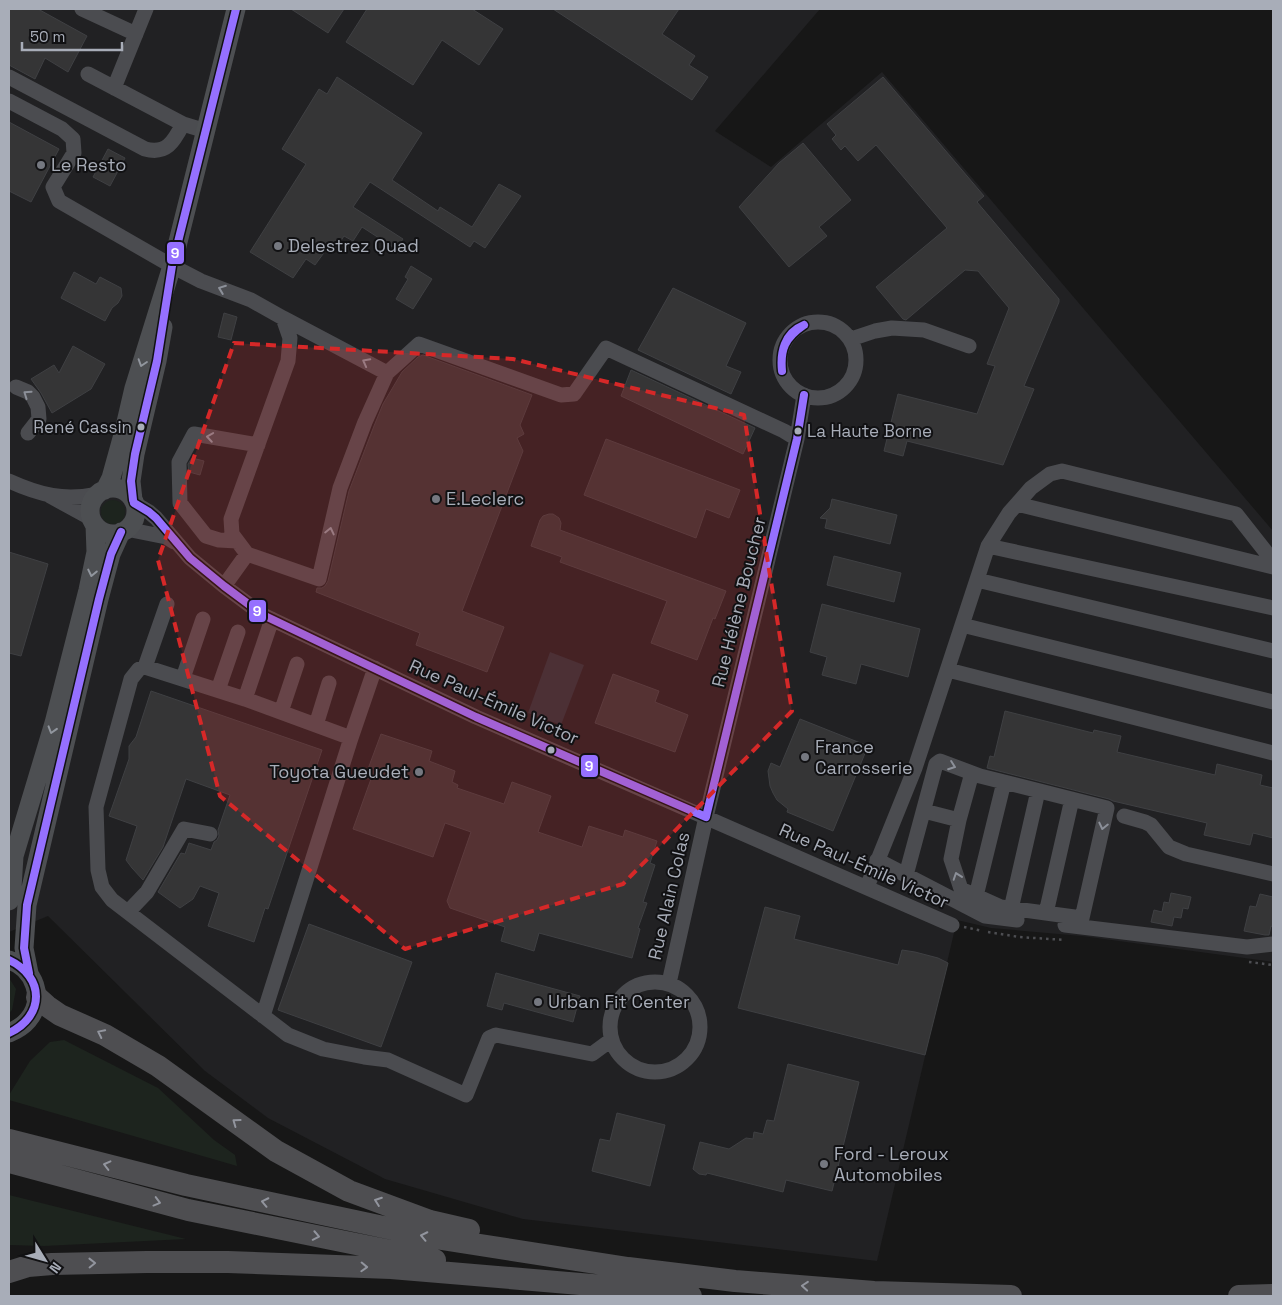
<svg xmlns="http://www.w3.org/2000/svg" width="1282" height="1305" font-family="'Space Grotesk',sans-serif">
<style>
.built{fill:#212123}
.green{fill:#1d241e}
.water{fill:#2a3239}
.building{fill:#353536;stroke:#3f4043}
.lines{fill:none;stroke-linecap:round;stroke-linejoin:round}
.path{stroke:#4d4e52;stroke-width:2.5;stroke-dasharray:2.5 4;stroke-linecap:butt}
.minor{stroke:#4b4c50;stroke-width:15}
.major{stroke:#4d4f52;stroke-width:19}
.highway{stroke:#4e4e51;stroke-width:22}
.bus-1-casing{stroke:#111113;stroke-width:11}
.bus-1{stroke:#9570ff;stroke-width:8}
.oneway{stroke:#8c9099}
.oneway2{stroke:#91969e}
.oneway3{stroke:#92959e}
.marked{fill:#d62828;fill-opacity:0.2;stroke:#d62828;stroke-width:4;stroke-dasharray:10 6;stroke-linejoin:round}
.poi-dot{fill:#757880;stroke:#111113;stroke-width:2}
.bus-dot{fill:#a8adb8;stroke:#111113;stroke-width:2}
.labels{text-anchor:middle;stroke-width:4;stroke-linejoin:round;paint-order:stroke}
.bus-label{font-size:17px;fill:#a8adb8;stroke:#111113;text-anchor:end}
.poi-label{font-size:18px;fill:#a8adb8;stroke:#111113;text-anchor:start}
.street-label{font-size:18px;fill:#a8adb8;stroke:#111113}
.line-badge{stroke:#111113;stroke-width:2}
.badge-label{font-size:14px;text-anchor:middle;font-weight:bold;fill:#fff}
</style>
<rect width="100%" height="100%" fill="#171717"/>
<!-- built -->
<path class="built" d="M9 9H820L715 131 771 167 882 72 1273 531V962L1082 936 991 928 957 920 877 1261 523 1219 385 1179 268 1118 205 1071 48 916 9 932Z"/>
<!-- green -->
<path class="green" d="M101 512a12 12 0 1 1 24 0a12 12 0 1 1-24 0Z
M9 978 16 989 12 1010 9 1013Z
M64 1040 158 1088 214 1140 235 1155 237 1166 9 1100V1095L30 1061 50 1042Z
M9 1195 186 1239 44 1246 9 1245Z"/>
<!-- water -->
<path class="water" d="M550 652 584 665 561 725 528 713Z"/>
<!-- building -->
<path class="building" d="M9 9H38L87 36 68 72 45 58 35 79 9 65Z
M291 9H344L328 33Z
M367 9H472L503 29 479 65 442 40 413 85 346 42Z
M553 9H679L662 34 695 56 689 65 708 77 692 100Z
M337 77 422 133 392 180 438 211 440 207 472 227 499 184 521 196 485 248 474 241 470 247 370 182 353 207 403 239 396 249 362 227 353 241 344 236 333 253 326 250 315 265 306 259 293 278 250 252 306 164 282 149 319 89 327 94Z
M883 77 984 196 977 202 1059 299V302L1024 386 1034 389 1003 465 907 441 903 456 884 451 898 394 977 414 995 366 987 364 1009 308 978 271 965 270 906 320 903 319 876 287 947 228 876 145 858 161 845 146 841 150 832 139 836 135 827 124Z
M9 122 59 149 31 202 9 191Z
M803 143 851 200 819 227 827 236 789 267 739 207 779 163Z
M108 149 125 158 110 186 93 177Z
M411 266 432 279 413 309 396 299 408 279 405 277Z
M74 272 96 284 100 277 121 288 122 296 118 303 112 308 105 321 61 298Z
M673 288 746 323 726 366 741 372 731 394 638 350Z
M224 313 237 317 231 340 218 337Z
M73 346 105 364 91 389 52 413 41 393 31 379 54 365 59 373Z
M423 355 532 395 520 425 524 434 517 438 523 451 462 611 504 627 487 672 416 645 420 633 316 592 317 588H322L325 586 328 581 349 491 374 426 383 404 402 372 418 357Z
M631 370 755 428 743 454 621 396Z
M606 439 740 490 729 518 706 509 696 538 584 495Z
M192 458 204 461 200 475 189 472 188 464Z
M832 499 897 515 890 544 825 528 827 519 820 518 830 508Z
M549 514H553L559 518 561 523 560 530 726 591 715 619 713 618 697 660 651 643 667 601 560 562 562 557 531 546 540 520 543 516Z
M9 552 48 564 21 656 9 653Z
M834 556 901 573 894 602 827 585Z
M822 604 920 629 908 677 861 664 856 684 822 675 827 657 810 652Z
M613 674 659 691 655 702 688 715 675 752 595 723Z
M151 691 322 750 268 909 265 908 254 942 208 926 219 893 200 886 193 899 180 908 158 892 181 853 185 854 189 843 211 850 214 842 217 840 219 836 218 830 230 795 186 779 163 847 143 880 132 868 126 860 137 826 109 816 129 759V746L136 737Z
M1005 711 1093 733 1094 730 1121 736 1117 752 1215 775 1217 764 1262 775 1260 785 1273 788V838L1253 833 1250 845 1204 835 1207 823 1113 801 1109 799 987 768 990 756 994 757Z
M800 719 868 746 833 831 787 812 788 809 777 800 773 793 770 786 768 771 771 763 780 767Z
M381 734 432 751 429 761 455 771 452 782 458 785 457 788 504 804 512 782 551 796 538 832 582 847 589 826 623 837 625 830 657 841 650 863 655 865 643 902 647 903 638 928 640 929 632 958 539 933 534 951 501 941 505 927 450 908 447 901 471 832 445 823 433 857 353 829 371 779 365 777Z
M1171 893 1191 897 1188 909 1183 908 1181 918 1174 917 1172 926 1151 922 1154 910 1162 912 1164 902 1169 903Z
M1260 894 1273 897V927L1271 926 1269 935H1265L1244 931 1250 906 1256 907Z
M765 907 800 916 794 939 898 965 902 950 915 952 938 958 948 963 925 1055 738 1008Z
M309 924 412 962 381 1047 278 1010Z
M496 973 580 996 573 1022 504 1003 502 1010 487 1006Z
M788 1064 859 1082 832 1191 786 1180 783 1192 707 1173 706 1175 699 1174 693 1169 700 1142 729 1149 746 1138 753 1139 754 1132 763 1134 767 1120 774 1121Z
M617 1113 665 1125 650 1186 592 1171 600 1139 610 1141Z"/>
<g class="lines">
<!-- path -->
<path class="path" d="M964 927 983 931
M988 932 1019 937 1065 940
M1249 962 1273 965"/>
<!-- minor -->
<path class="minor" d="M82 9 136 34
M88 74 183 124
M9 77 145 149C167 155 174 141 183 124L206 131
M114 88 146 9
M9 101 62 129 73 139 74 153 53 187 59 201 172 266 201 281 251 300 283 318 387 373 419 344 561 395 574 394 606 348 784 431 797 439
M780 360a38 38 0 1 1 76 0a38 38 0 1 1-76 0Z
M851 339 875 331 892 328 924 330 969 346
M16 387 28 392 33 397 38 407 39 419 28 433
M9 481C40 495 64 501 98 494
M50 496 92 519
M134 503 149 512 156 518 190 558 224 586 263 615 476 717 952 925
M1017 504 1273 567
M126 529 166 537 174 542
M237 541 219 540 206 536 180 503 179 462 194 434 258 445
M988 546 1273 608
M247 554 319 579 340 488 365 422 387 373
M977 580 1273 651
M224 586 247 554 232 534 231 519 288 361 290 338 283 318
M272 619 245 699 351 738
M962 625 1273 702
M145 667 167 604
M948 670 1273 753
M183 678 203 619
M218 690 238 632
M245 699 145 667 139 669 131 679 96 807 98 870 102 887 112 900 288 1035 323 1049 364 1057 388 1060 466 1095 489 1038 496 1035 592 1054 611 1040
M281 712 297 664
M316 725 329 683
M1124 816 1145 822 1151 825 1169 847 1186 854 1273 874
M959 820 972 773
M877 860 985 916 1017 920
M906 875 936 764 940 761 980 776 1107 808 1082 918 1001 907 961 889 951 859 959 820 924 811
M867 887 915 768 988 546 1009 513 1031 488 1050 474 1062 471 1236 514 1273 561
M976 896 1004 782
M1011 909 1038 791
M128 912 147 892 184 829 210 834
M1046 913 1072 799
M1065 925 1247 947 1273 944
M610 1027a45 45 0 1 1 90 0a45 45 0 1 1-90 0Z
M669 983 706 817 797 439 804 395
M263 1016 351 738 375 668"/>
<!-- major -->
<path class="major" d="M90 511a23 23 0 1 1 46 0a23 23 0 1 1-46 0Z
M105 490 111 478 124 431 134 388 172 266 236 9
M133 500 131 481 135 454 157 361 163 327
M9 901 12 888 14 856 54 723 88 590 96 552 95 525
M9 960C34 968 46 999 28 1020 23 1026 16 1030 9 1033
M29 973 24 948 27 905 99 599 111 554 121 532"/>
<!-- highway -->
<path class="highway" d="M37 997 47 1006 60 1015 105 1035 158 1066 276 1151 349 1191 430 1221 469 1230
M9 1140 186 1185 435 1238 628 1268 735 1281 874 1292 1011 1296
M9 1162 188 1210 435 1260
M9 1272 28 1266 52 1264 147 1262H228L391 1268 604 1286 691 1296
M1239 1296 1273 1295"/>
<!-- bus-1 casing -->
<g class="bus-1-casing">
<path id="bus-1" d="M782 371C780 353 784 333 804 325
M782 371C780 349 785 338 804 325
M133 500 131 481 135 454 157 361 172 266 236 9
M134 503 149 512 156 518 190 558 224 586 263 615 476 717 706 817
M706 817 797 439 804 395
M9 960C45 977 45 1016 9 1033
M29 973 24 948 27 905 99 599 111 554 121 532"/>
</g>
<!-- bus-1 -->
<use href="#bus-1" class="bus-1"/>
</g>
<!-- one-way arrows -->
<defs><path id="oneway-chevron" d="M-2-3.5L2.5 0L-2 3.5" fill="none" stroke-width="1.6" stroke-linecap="round" stroke-linejoin="round" transform="scale(1.25)"/></defs>
<g class="oneway">
<use href="#oneway-chevron" transform="translate(222 289) rotate(-159)"/>
<use href="#oneway-chevron" transform="translate(366 362) rotate(-152)"/>
<use href="#oneway-chevron" transform="translate(27 394) rotate(-145)"/>
<use href="#oneway-chevron" transform="translate(210 437) rotate(-171)"/>
<use href="#oneway-chevron" transform="translate(330 531) rotate(-77)"/>
<use href="#oneway-chevron" transform="translate(952 766) rotate(20)"/>
<use href="#oneway-chevron" transform="translate(1103 826) rotate(103)"/>
<use href="#oneway-chevron" transform="translate(957 876) rotate(-109)"/>
</g>
<g class="oneway2">
<use href="#oneway-chevron" transform="translate(142 363) rotate(108)"/>
<use href="#oneway-chevron" transform="translate(92 573) rotate(102)"/>
<use href="#oneway-chevron" transform="translate(52 730) rotate(107)"/>
</g>
<g class="oneway3">
<use href="#oneway-chevron" transform="translate(101 1033) rotate(-154)"/>
<use href="#oneway-chevron" transform="translate(236 1122) rotate(-144)"/>
<use href="#oneway-chevron" transform="translate(107 1165) rotate(-166)"/>
<use href="#oneway-chevron" transform="translate(378 1201) rotate(-160)"/>
<use href="#oneway-chevron" transform="translate(157 1202) rotate(15)"/>
<use href="#oneway-chevron" transform="translate(265 1202) rotate(-168)"/>
<use href="#oneway-chevron" transform="translate(316 1236) rotate(11)"/>
<use href="#oneway-chevron" transform="translate(424 1236) rotate(-168)"/>
<use href="#oneway-chevron" transform="translate(92 1263) rotate(-1)"/>
<use href="#oneway-chevron" transform="translate(364 1267) rotate(2)"/>
<use href="#oneway-chevron" transform="translate(805 1286) rotate(-175)"/>
</g>
<!-- marked area -->
<path class="marked" d="M234 343 513 359 744 415 792 711 623 884 405 949 220 796 158 560Z"/>
<!-- markers -->
<g class="poi-dot">
<circle cx="41" cy="165" r="5"/>
<circle cx="278" cy="246" r="5"/>
<circle cx="436" cy="499" r="5"/>
<circle cx="805" cy="757" r="5"/>
<circle cx="419" cy="772" r="5"/>
<circle cx="538" cy="1002" r="5"/>
<circle cx="824" cy="1164" r="5"/>
</g>
<g class="bus-dot">
<circle cx="141" cy="427" r="4.5"/>
<circle cx="798" cy="431" r="4.5"/>
<circle cx="551" cy="750" r="4.5"/>
</g>
<g class="labels">
<!-- bus labels -->
<g class="bus-label">
<text x="132" y="433">René Cassin</text>
<text x="807" y="437" text-anchor="start">La Haute Borne</text>
</g>
<!-- poi labels -->
<g class="poi-label">
<text x="51" y="171">Le Resto</text>
<text x="288" y="252">Delestrez Quad</text>
<text x="446" y="505">E.Leclerc</text>
<text x="815" y="753">France<tspan x="815" dy="21">Carrosserie</tspan></text>
<text x="409" y="778" text-anchor="end">Toyota Gueudet</text>
<text x="548" y="1008">Urban Fit Center</text>
<text x="834" y="1160">Ford - Leroux<tspan x="834" dy="21">Automobiles</tspan></text>
</g>
<!-- street labels -->
<g class="street-label">
<text transform="translate(739 602) rotate(-76)" y="6">Rue Hélène Boucher</text>
<text transform="translate(494 702) rotate(24)" y="6">Rue Paul-Émile Victor</text>
<text transform="translate(864 866) rotate(24)" y="6">Rue Paul-Émile Victor</text>
<text transform="translate(669 896) rotate(-77)" y="6">Rue Alain Colas</text>
</g>
</g>
<g class="line-badge">
<rect x="166" y="241" width="19" height="24" rx="5" fill="#9570ff"/>
<rect x="248" y="599" width="19" height="24" rx="5" fill="#9570ff"/>
<rect x="580" y="754" width="19" height="24" rx="5" fill="#9570ff"/>
</g>
<g class="badge-label">
<text x="175" y="258">9</text>
<text x="257" y="616">9</text>
<text x="589" y="771">9</text>
</g>
<!-- border -->
<rect width="1282" height="1305" fill="none" stroke="#a8adb8" stroke-width="20"/>
<!-- north arrow -->
<g transform="translate(45 1260) rotate(127)" stroke="#111113" stroke-width="4" paint-order="stroke">
<path d="M0-4L9 19L0 12L-9 19Z" fill="#a8adb8"/>
<text y="-8" font-size="14" font-weight="bold" text-anchor="middle" fill="#a8adb8">N</text>
</g>
<!-- scale -->
<path d="M22 42v8h100v-8" fill="none" stroke="#a8adb8" stroke-width="2.5"/>
<text x="30" y="42" font-size="15" fill="#a8adb8" stroke="#111113" stroke-width="4" paint-order="stroke">50 m</text>
</svg>
